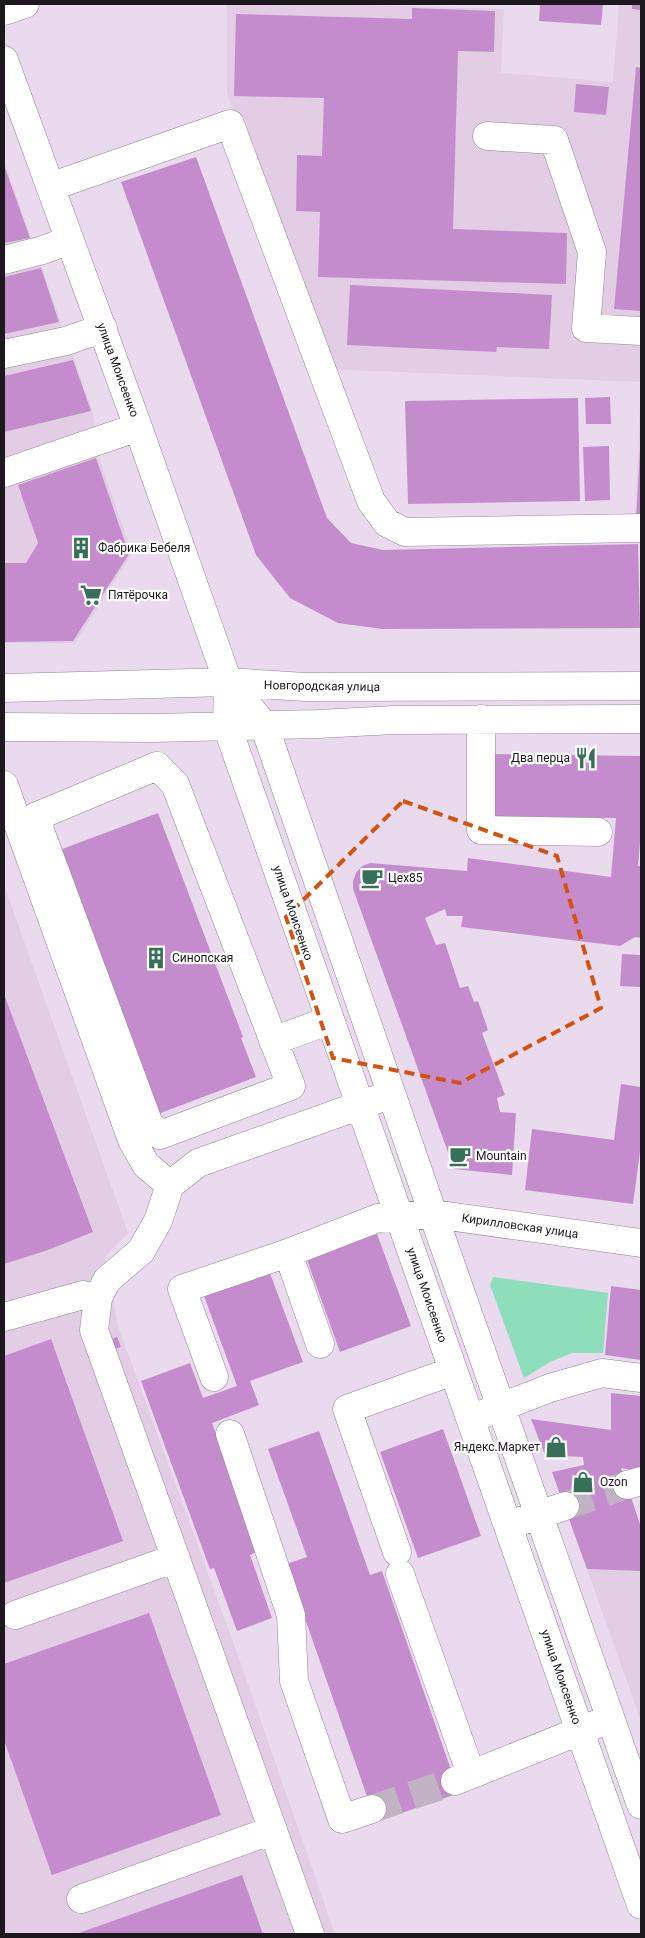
<svg xmlns="http://www.w3.org/2000/svg" width="645" height="1938" font-family="Roboto,sans-serif">
<style>
.built{fill:#e2cde5}
.green{fill:#8edebb}
.building{fill:#c48ccd}
.lines{fill:none;stroke-linecap:round;stroke-linejoin:round}
.minor-tunnel{stroke:#c1b3c4;stroke-width:28;stroke-dasharray:28 14;stroke-linecap:butt}
.minor-casing{stroke:#948596;stroke-width:29}
.minor{stroke:#fff;stroke-width:28}
.marked{fill:none;stroke:#d4520e;stroke-width:4;stroke-dasharray:10 6;stroke-linejoin:round}
.labels{text-anchor:middle;stroke-width:4.5;stroke-linejoin:round;paint-order:stroke}
.street-label{font-size:12px;fill:#1d171e;stroke:#fff}
.poi-label{font-size:12px;fill:#1d171e;stroke:#fff;text-anchor:start}
</style>
<rect width="100%" height="100%" fill="#eadaed"/>
<!-- built -->
<path class="built" d="M227 4H326L504 9 501 73 613 82 619 4H641V382L326 369 227 93Z
M4 161 93 412 99 457 132 554 75 643H4Z
M641 384V522H635Z
M4 885 128 1233 105 1257 118 1326 241 1664 335 1934H4Z
M587 1569 641 1571V1721L598 1600Z"/>
<!-- green -->
<path class="green" d="M493 1277 608 1293 603 1353H572L550 1362 524 1378 490 1285Z"/>
<!-- building -->
<path class="building" d="M540 4H603L601 25 539 21Z
M632 4H641V10L632 9Z
M412 8 495 11 494 52 458 51 453 229 567 233 566 284 318 277 320 212 296 211 297 155 322 156 324 98 234 96 236 14 412 19Z
M636 67 641 68V311L614 309Z
M576 84 609 87 606 115 574 112Z
M196 157 327 518 351 543 383 550 638 544 640 628 382 629 338 623 290 598 256 555 121 182Z
M4 165 30 238 4 243Z
M41 268 59 322 4 334V277Z
M350 285 552 295 549 349 497 347 496 352 347 345Z
M73 360 91 411 4 432V376Z
M610 397 611 424H586L585 398Z
M578 398 580 501 408 504 405 401Z
M609 446 610 500 585 501 583 447Z
M640 450H641V520H636Z
M96 458 129 554 73 641 4 642V563H26L38 543 18 485Z
M494 754 641 756V830L638 866H641V938L635 937 620 946 461 927 463 916H447L445 909 425 918 436 945 445 943 460 988 468 986 474 1002 478 1001 488 1030 482 1033 505 1095 497 1098 500 1112 516 1113 512 1175 454 1169 353 889V881L356 873 362 866 370 863 467 871 468 858 611 877 616 818 494 816Z
M158 813 243 1037 241 1038 256 1077 150 1117 49 854Z
M622 954 641 955V987L620 986Z
M4 994 93 1232 48 1250 4 1264Z
M621 1084 641 1087V1144L633 1204 525 1190 532 1129 614 1140Z
M377 1234 411 1326 340 1352 307 1260Z
M268 1268 303 1362 250 1381 259 1405 212 1423 259 1551 250 1555 272 1618 237 1631 214 1568 210 1569 141 1381 190 1363 203 1398 237 1386 203 1293Z
M611 1286 641 1290V1360L605 1355Z
M117 1337 121 1347 112 1350 109 1340Z
M51 1339 123 1541 4 1583V1356Z
M611 1393 641 1396V1471L621 1468 641 1527V1571L587 1569 552 1472 584 1465 583 1457 545 1455 531 1419 611 1430Z
M443 1429 481 1536 418 1558 380 1452Z
M319 1431 370 1575 382 1571 459 1793 376 1822 286 1564 307 1557 268 1449Z
M149 1613 221 1815 52 1875 4 1740V1664Z
M242 1875 263 1934H76Z"/>
<g class="lines">
<!-- minor-tunnel -->
<path class="minor-tunnel" d="M565 1506 627 1485
M372 1809 455 1781"/>
<!-- minor casing -->
<g class="minor-casing">
<path id="minor" d="M4 11 25 4
M4 60 138 427 228 682 264 725 433 1214 641 1805
M487 136 554 140 592 252 586 328 641 331
M50 187 230 124 371 501 387 523 405 532 641 528
M4 260 43 250 69 240
M4 354 66 341 103 328
M4 473 138 427
M228 682 227 726 641 1905
M4 688 228 682 305 687 641 686
M481 719V830L598 832
M4 727 154 728 318 724 394 720 641 719
M157 766 175 784 291 1086 160 1135 149 1124 35 817Z
M4 785 132 1140 146 1165 170 1185
M273 1041 330 1020
M288 1253 320 1344
M4 1317 83 1295 98 1298
M214 1377 182 1289 288 1253 378 1218 399 1216 433 1214 641 1243
M483 1414 550 1388 602 1373 641 1378
M230 1434 291 1615 294 1681 342 1819 372 1809
M627 1485 641 1481
M521 1521 565 1506
M397 1552 347 1409 453 1371
M400 1574 471 1774
M15 1615 176 1558
M455 1781 597 1724
M81 1899 273 1830
M310 1934 94 1330 98 1298 107 1280 141 1251 158 1221 170 1185 198 1163 378 1099"/>
</g>
<!-- minor -->
<use href="#minor" class="minor"/>
</g>
<!-- marked area -->
<path class="marked" d="M403 801 557 856 601 1008 460 1083 333 1058 286 917Z"/>
<!-- icons -->
<defs>
<g id="building-bare" transform="scale(1.725)"><path d="M-4-6H4V6H1V3H-1V6H-4ZM-2.5-4.3h1.7v1.8h-1.7ZM.8-4.3h1.7v1.8H.8ZM-2.5-1h1.7V.8h-1.7ZM.8-1h1.7V.8H.8Z" fill="#377058" stroke="#fff" stroke-width="2.5" paint-order="stroke"/></g>
<g id="supermarket-bare" transform="scale(1.725)"><path d="M-6-5.5h2.5l.6 2H6L4.5 2H-2.5L-4.4-4H-6ZM-1.5 3.2a1.3 1.3 0 1 0 .1 0ZM3 3.2a1.3 1.3 0 1 0 .1 0Z" fill="#377058" stroke="#fff" stroke-width="2.5" paint-order="stroke"/></g>
<g id="restaurant-bare" transform="scale(1.725)"><path d="M-5-6h1v4h1v-4h1v4h1v-4h1v5L-1.5 .5V6h-2V.5L-5-1ZM5-6V6H3V1.5H1.5Q1.5-4 5-6Z" fill="#377058" stroke="#fff" stroke-width="2.5" paint-order="stroke"/></g>
<g id="cafe-bare" transform="scale(1.725)"><path d="M-5.5-4.5H6V0H3Q3 3.5 0 3.5H-2.5Q-5.5 3.5-5.5 0ZM3-3.2v2h1.7v-2ZM-6 4.5H4V6H-6Z" fill="#377058" stroke="#fff" stroke-width="2.5" paint-order="stroke"/></g>
<g id="shop-bare" transform="scale(1.725)"><path d="M-5-2.5h2.3a2.7 3.5 0 0 1 5.4 0H5L5.5 6h-11ZM-1.5-2.5h3a1.5 2.3 0 0 0-3 0Z" fill="#377058" stroke="#fff" stroke-width="2.5" paint-order="stroke"/></g>
</defs>
<g fill-rule="evenodd">
<use href="#building-bare" x="81" y="548"/>
<use href="#supermarket-bare" x="91" y="595"/>
<use href="#restaurant-bare" x="586" y="758"/>
<use href="#cafe-bare" x="372" y="878"/>
<use href="#building-bare" x="156" y="958"/>
<use href="#cafe-bare" x="460" y="1156"/>
<use href="#shop-bare" x="556" y="1447"/>
<use href="#shop-bare" x="583" y="1482"/>
</g>
<g class="labels">
<!-- street labels -->
<g class="street-label">
<text transform="translate(118 370) rotate(70)" y="4">улица Моисеенко</text>
<text transform="translate(322 686) rotate(1)" y="4">Новгородская улица</text>
<text transform="translate(293 913) rotate(71)" y="4">улица Моисеенко</text>
<text transform="translate(520 1226) rotate(8)" y="4">Кирилловская улица</text>
<text transform="translate(427 1295) rotate(71)" y="4">улица Моисеенко</text>
<text transform="translate(561 1677) rotate(71)" y="4">улица Моисеенко</text>
</g>
<!-- poi labels -->
<g class="poi-label">
<text x="98" y="552">Фабрика Бебеля</text>
<text x="108" y="599">Пятёрочка</text>
<text x="570" y="762" text-anchor="end">Два перца</text>
<text x="388" y="882">Цех85</text>
<text x="172" y="962">Синопская</text>
<text x="476" y="1160">Mountain</text>
<text x="540" y="1451" text-anchor="end">Яндекс.Маркет</text>
<text x="600" y="1486">Ozon</text>
</g>
</g>
<!-- border -->
<rect width="645" height="1938" fill="none" stroke="#1d171e" stroke-width="10"/>
</svg>
